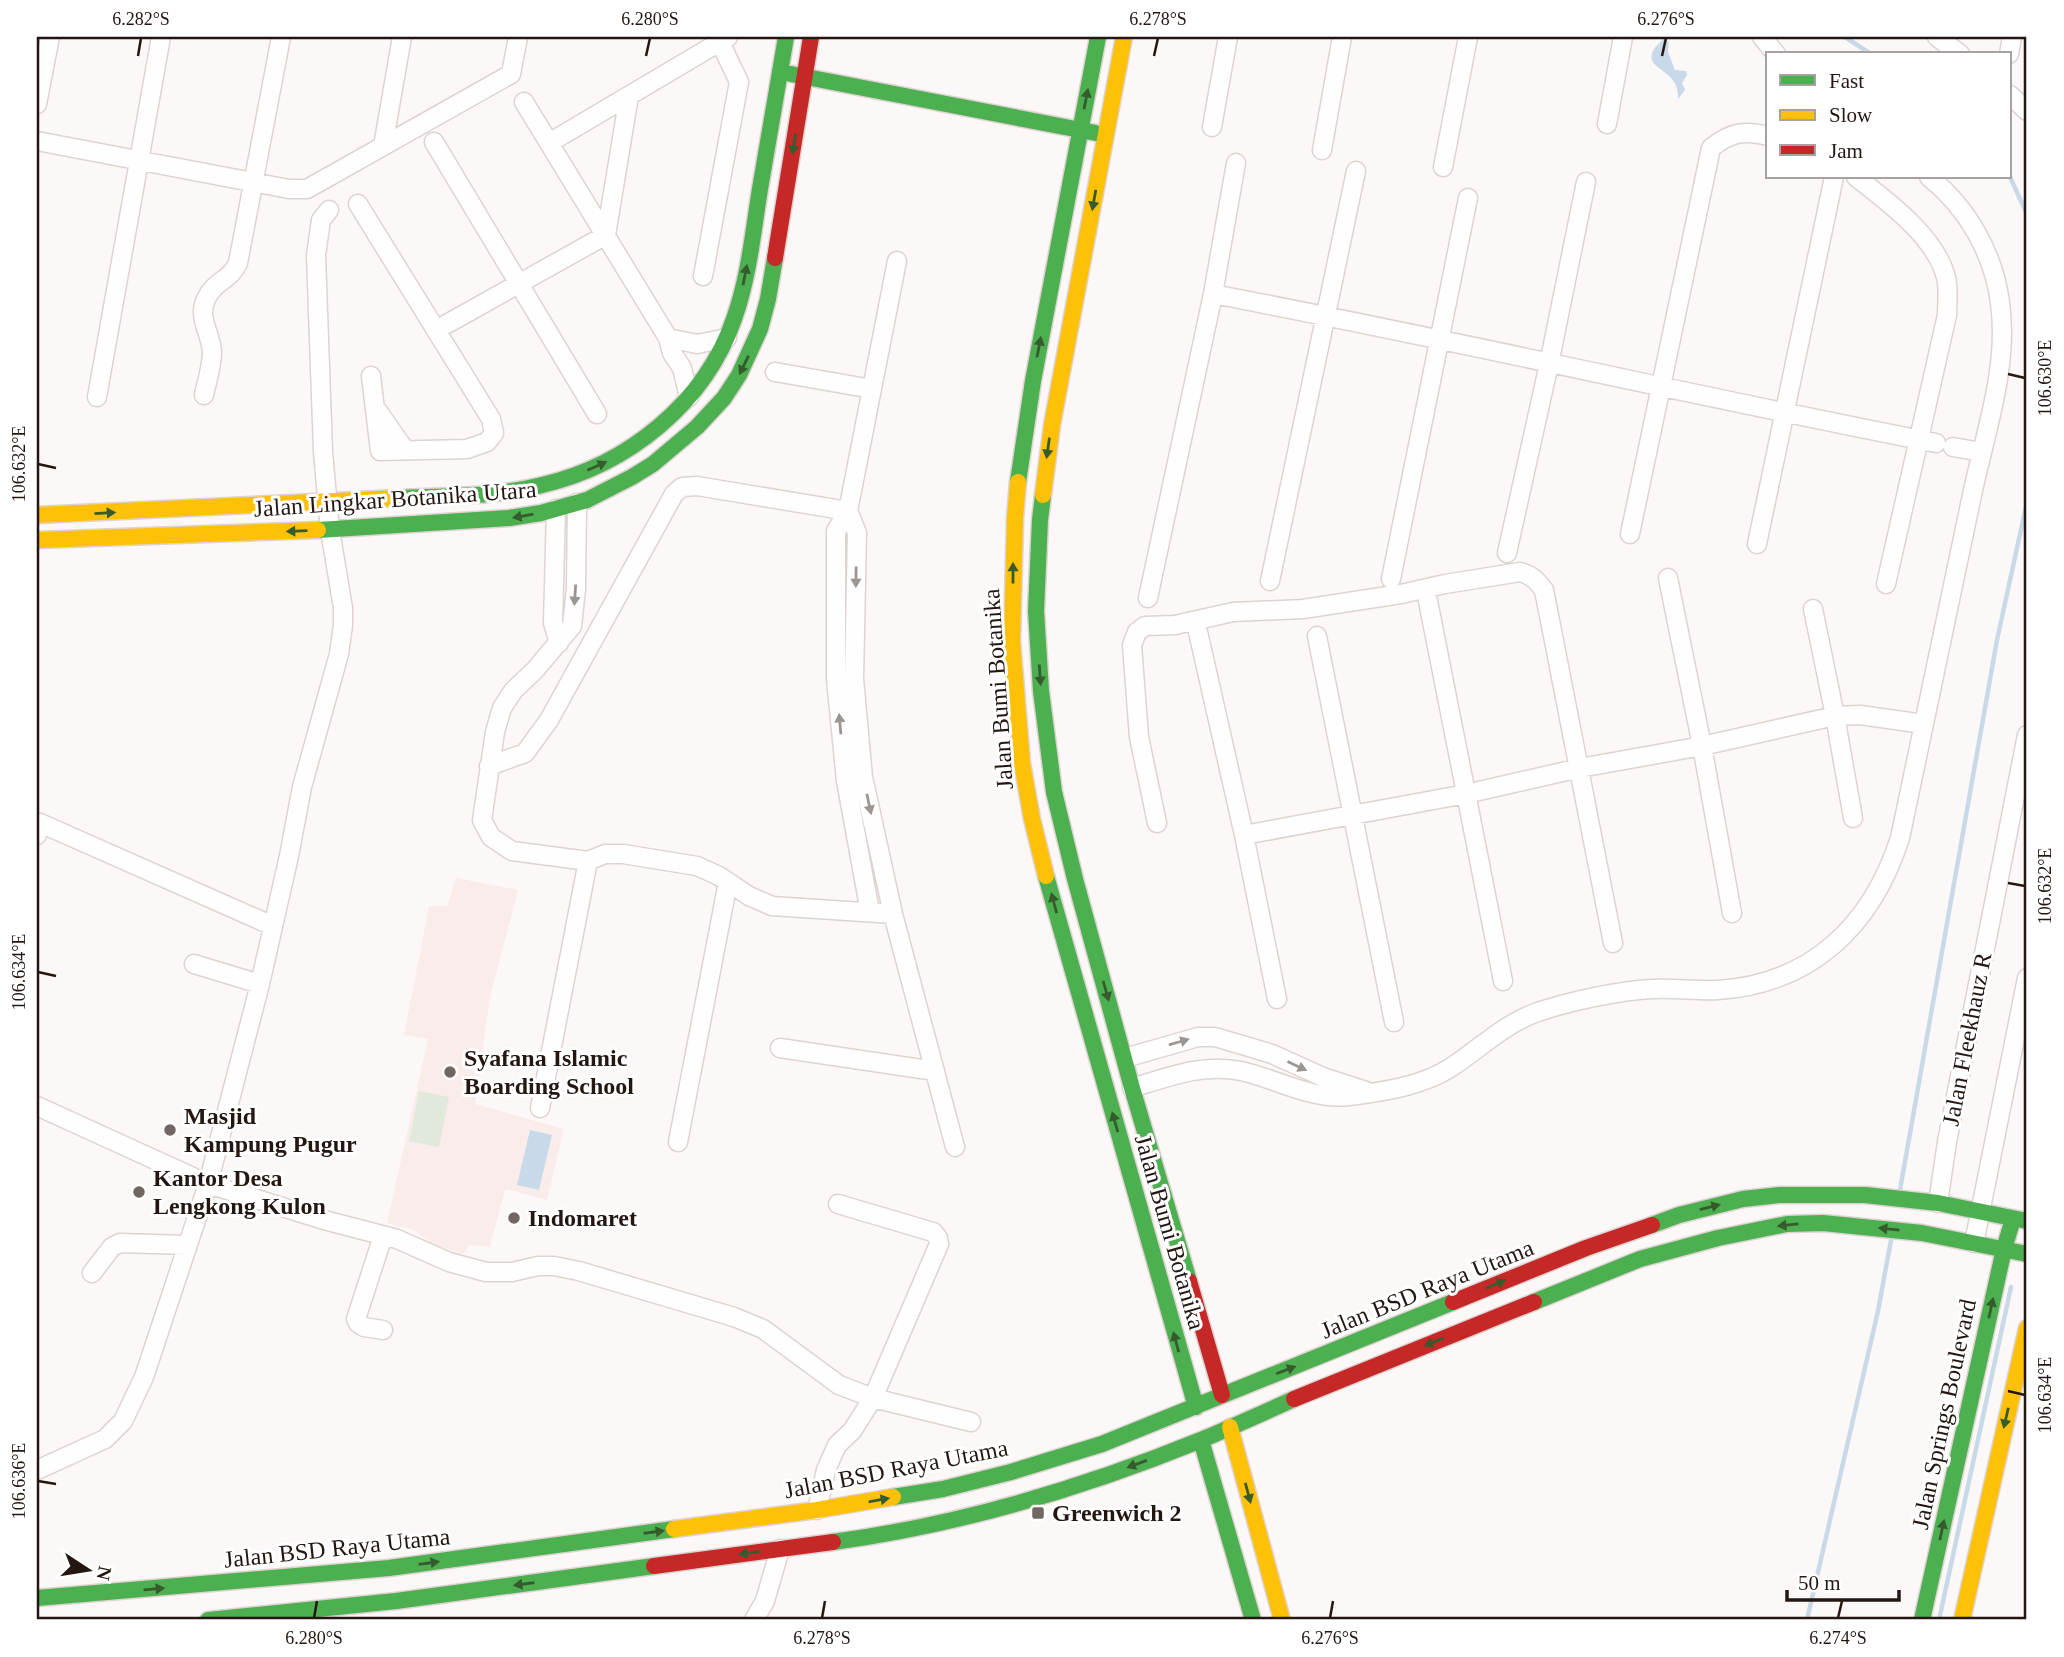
<svg xmlns="http://www.w3.org/2000/svg" width="2064" height="1657" font-family="Georgia,serif">
<style>
.education{fill:#faecea}
.green{fill:#e0e9da}
.water{fill:#c8dae9}
.lines{fill:none;stroke-linecap:round;stroke-linejoin:round}
.stream{stroke:#c8dae9;stroke-width:4.5}
.street-casing{stroke:#ddd4d1;stroke-width:21}
.fast-casing{stroke:#ddd4d1;stroke-width:19}
.slow-casing{stroke:#ddd4d1;stroke-width:19}
.jam-casing{stroke:#ddd4d1;stroke-width:19}
.street{stroke:#fffefe;stroke-width:18}
.fast{stroke:#4caf50;stroke-width:16}
.slow{stroke:#ffc107;stroke-width:16}
.jam{stroke:#c62828;stroke-width:16}
.oneway{fill:#365b2d}
.oneway2{fill:#9c9693}
.ticks{fill:none;stroke:#241711;stroke-width:2.5}
.poi-dot{fill:#706662;stroke:#fff;stroke-width:2.5}
.labels{text-anchor:middle;stroke-width:6;stroke-linejoin:round;paint-order:stroke}
.street-label{font-size:24px;fill:#241711;stroke:#fff}
.poi-label{font-size:24px;font-weight:bold;fill:#241711;stroke:#fff;text-anchor:start}
.neatline{fill:none;stroke:#241711;stroke-width:2.5}
.ticks-label{font-size:18px;text-anchor:middle;fill:#241711}
</style>
<rect width="100%" height="100%" fill="#fcf8f7"/>
<!-- education -->
<path class="education" d="M456 878 518 890 490 997 475 1104 564 1129 547 1200 505 1189 490 1247 470 1245 463 1254 434 1245 414 1230 387 1223 428 1039 404 1035 429 906H447Z"/>
<!-- green -->
<path class="green" d="M419 1091 449 1097 439 1147 409 1141Z"/>
<!-- water -->
<path class="water" d="M1665 37 1669 43 1668 52 1675 70 1686 71 1687 75 1682 83 1685 90 1678 99C1680 68 1644 71 1653 51 1655 46 1662 41 1665 37Z
M530 1130 552 1135 539 1190 517 1185Z"/>
<g class="lines">
<!-- stream -->
<path class="stream" d="M1845 37 1871 54
M2010 177 2027 214
M1900 1190 1997 640 2027 502
M1807 1620 1878 1311 1891 1240
M1939 1620 2011 1287"/>
<!-- street casing -->
<g class="street-casing">
<path id="street" d="M1762 37 1776 54
M1937 37 1960 54
M2009 54 2012 37
M2010 95 2027 111
M524 102 668 338 672 353 682 368 689 397
M37 104 50 37
M1607 124 1623 37
M1212 127 1228 37
M37 141 289 189H307L511 74 518 37
M434 142 597 414
M549 143 728 37
M383 146 402 37
M1322 150 1342 37
M1443 167 1468 37
M1856 177C1888 202 1935 236 1946 277 1949 289 1947 303 1947 315L1886 584
M358 204 491 419 494 433 487 442 467 449 380 451 371 376
M703 276 739 82 720 42
M1213 294C1455 340 1694 396 1936 443
M436 330 606 235 629 96
M668 338 697 344 727 338
M775 372 872 389
M204 395C207 381 212 366 212 352 211 333 197 318 206 299 215 280 230 281 238 263L281 37
M97 397 161 37
M377 410 405 450
M1953 447 1981 452
M577 503 576 589 572 626 535 670 513 691 502 708 495 732 482 820 491 837 512 851 588 861 605 854H623L697 866 719 876 749 896 772 906 893 914
M556 509 553 623 559 643
M848 511 857 533 854 679 863 777 893 914 955 1147
M1630 534 1711 148C1731 132 1744 130 1768 136
M1757 544 1834 177
M1507 553 1549 364 1586 182
M1668 578 1702 746 1732 913
M1391 579 1468 198
M1270 581 1356 171
M1148 598 1213 294 1236 163
M1428 601 1503 981
M1813 609 1835 716 1853 818
M1198 632 1244 835 1277 999
M1317 636 1394 1022
M489 766 525 753 549 720 674 494 682 487 697 486 848 511
M1157 823 1139 737 1132 645 1137 632 1145 626 1175 625 1233 612 1303 609 1401 594 1445 584 1520 572C1532 575 1537 581 1544 590L1613 943
M37 835 40 823 273 926
M1244 835 1466 794 1580 768 1702 746 1835 716 1860 715 1924 724
M870 912 846 781 836 679V531L848 511 897 261
M194 964 260 984
M780 1048 935 1071
M1125 1058 1198 1037H1215L1272 1054 1323 1077 1366 1091
M1132 1088C1168 1077 1203 1063 1241 1071 1277 1079 1311 1100 1349 1096 1382 1092 1422 1086 1450 1068 1478 1050 1503 1025 1535 1013 1566 1002 1621 990 1654 989 1675 988 1697 991 1718 990 1812 984 1872 925 1900 838 1924 724 1948 609 1972 495 1985 433 2009 367 2000 303 1994 254 1967 207 1929 177
M37 1106 208 1184 324 1220 397 1239 449 1262 486 1272H512L538 1266H554L579 1271 734 1317 763 1329 839 1385 873 1398 971 1422
M540 1108 588 861
M678 1142 728 882
M1938 1203 1947 1142 2027 735
M383 1236 356 1319 358 1323 364 1327 383 1330
M1974 1243 2027 978
M92 1273 112 1247 120 1243 187 1245
M37 1470 105 1439 123 1421 144 1377 208 1184 260 984 289 856 302 787 339 654 343 625V608L330 530 323 452 316 255 321 220 329 210
M817 1510 826 1470 837 1445 852 1431 873 1398 939 1244 938 1238 933 1232 838 1204
M754 1620 765 1601 780 1549"/>
</g>
<!-- fast casing -->
<g class="fast-casing">
<path id="fast" d="M791 74 1096 133
M1018 482 1033 381 1098 37
M1043 495 1040 520 1036 611 1041 691 1054 792 1075 879 1132 1088 1189 1281
M400 498C448 496 496 497 542 485 628 465 705 403 734 319 749 277 753 232 760 189 769 138 777 88 786 37
M318 530 509 518 541 513 587 500 632 477 653 464 697 427 724 398 739 375 760 329 768 299 775 258
M1046 876 1196 1407
M1652 1225 1679 1215 1743 1199 1780 1195H1865L1938 1203 2027 1221
M1534 1302 1640 1259 1718 1238 1787 1224 1823 1223 1922 1233 2027 1254
M1201 1440 1253 1620
M893 1497 943 1489 1011 1472 1102 1444 1453 1302
M833 1542C959 1525 1083 1488 1201 1440 1232 1427 1263 1413 1294 1399
M37 1598 389 1568 674 1529
M208 1620 396 1601 654 1566
M1922 1620 2004 1249 2013 1219"/>
</g>
<!-- slow casing -->
<g class="slow-casing">
<path id="slow" d="M1018 482 1015 518 1012 641 1022 763 1032 819 1046 876
M1043 495 1052 425 1124 37
M37 515 400 498
M37 540 318 530
M1230 1427 1282 1620
M674 1529 817 1510 893 1497
M1962 1620 2027 1328"/>
</g>
<!-- jam casing -->
<g class="jam-casing">
<path id="jam" d="M775 258 811 37
M1189 1281 1222 1395
M1453 1302 1586 1248 1652 1225
M1294 1399 1534 1302
M654 1566 833 1542"/>
</g>
<!-- street -->
<use href="#street" class="street"/>
<!-- fast -->
<use href="#fast" class="fast"/>
<!-- slow -->
<use href="#slow" class="slow"/>
<!-- jam -->
<use href="#jam" class="jam"/>
</g>
<!-- one-way arrows -->
<defs><path id="oneway-solid" d="M-6-.8H1V-3.2L6.5 0L1 3.2V.8H-6Z" transform="scale(1.75)"/></defs>
<g class="oneway">
<use href="#oneway-solid" transform="translate(1086 99) rotate(-79)"/>
<use href="#oneway-solid" transform="translate(794 144) rotate(99)"/>
<use href="#oneway-solid" transform="translate(1094 200) rotate(100)"/>
<use href="#oneway-solid" transform="translate(745 275) rotate(-79)"/>
<use href="#oneway-solid" transform="translate(1039 347) rotate(-79)"/>
<use href="#oneway-solid" transform="translate(744 365) rotate(116)"/>
<use href="#oneway-solid" transform="translate(1048 448) rotate(98)"/>
<use href="#oneway-solid" transform="translate(597 466) rotate(-24)"/>
<use href="#oneway-solid" transform="translate(105 513) rotate(-3)"/>
<use href="#oneway-solid" transform="translate(523 516) rotate(170)"/>
<use href="#oneway-solid" transform="translate(297 531) rotate(178)"/>
<use href="#oneway-solid" transform="translate(1013 573) rotate(-90)"/>
<use href="#oneway-solid" transform="translate(1040 675) rotate(86)"/>
<use href="#oneway-solid" transform="translate(1054 903) rotate(-105)"/>
<use href="#oneway-solid" transform="translate(1106 991) rotate(74)"/>
<use href="#oneway-solid" transform="translate(1115 1122) rotate(-106)"/>
<use href="#oneway-solid" transform="translate(1710 1207) rotate(-14)"/>
<use href="#oneway-solid" transform="translate(1788 1225) rotate(174)"/>
<use href="#oneway-solid" transform="translate(1889 1229) rotate(-174)"/>
<use href="#oneway-solid" transform="translate(1496 1284) rotate(-23)"/>
<use href="#oneway-solid" transform="translate(1991 1308) rotate(-78)"/>
<use href="#oneway-solid" transform="translate(1176 1342) rotate(-105)"/>
<use href="#oneway-solid" transform="translate(1434 1342) rotate(158)"/>
<use href="#oneway-solid" transform="translate(1286 1370) rotate(-21)"/>
<use href="#oneway-solid" transform="translate(2006 1418) rotate(103)"/>
<use href="#oneway-solid" transform="translate(1137 1464) rotate(160)"/>
<use href="#oneway-solid" transform="translate(1248 1493) rotate(75)"/>
<use href="#oneway-solid" transform="translate(879 1500) rotate(-10)"/>
<use href="#oneway-solid" transform="translate(1942 1530) rotate(-78)"/>
<use href="#oneway-solid" transform="translate(654 1532) rotate(-8)"/>
<use href="#oneway-solid" transform="translate(749 1553) rotate(172)"/>
<use href="#oneway-solid" transform="translate(429 1563) rotate(-8)"/>
<use href="#oneway-solid" transform="translate(524 1584) rotate(172)"/>
<use href="#oneway-solid" transform="translate(154 1589) rotate(-5)"/>
</g>
<g class="oneway2">
<use href="#oneway-solid" transform="translate(856 577) rotate(91)"/>
<use href="#oneway-solid" transform="translate(575 595) rotate(94)"/>
<use href="#oneway-solid" transform="translate(840 724) rotate(-95)"/>
<use href="#oneway-solid" transform="translate(869 804) rotate(78)"/>
<use href="#oneway-solid" transform="translate(1179 1042) rotate(-16)"/>
<use href="#oneway-solid" transform="translate(1297 1066) rotate(25)"/>
</g>
<!-- ticks -->
<path class="ticks" d="M138 56 141 38M646 56 650 38M1154 56 1158 38M1662 56 1666 38M2008 374 2025 378M38 464 56 468M2008 883 2025 886M38 972 56 976M2008 1391 2025 1395M38 1481 56 1484M314 1618 317 1601M822 1618 825 1601M1330 1618 1333 1601M1838 1618 1842 1601"/>
<!-- markers -->
<g class="poi-dot">
<circle cx="450" cy="1072" r="7"/>
<circle cx="170" cy="1130" r="7"/>
<circle cx="139" cy="1192" r="7"/>
<circle cx="514" cy="1218" r="7"/>
<rect x="1031" y="1506" width="14" height="14" rx="3.5"/>
</g>
<g class="labels">
<!-- street labels -->
<g class="street-label">
<text transform="translate(395 499) rotate(-4)" y="8">Jalan Lingkar Botanika Utara</text>
<text transform="translate(998 689) rotate(-94)" y="8">Jalan Bumi Botanika</text>
<text transform="translate(1967 1039) rotate(-79)" y="8">Jalan Fleekhauz R</text>
<text transform="translate(1170 1232) rotate(74)" y="8">Jalan Bumi Botanika</text>
<text transform="translate(1427 1289) rotate(-22)" y="8">Jalan BSD Raya Utama</text>
<text transform="translate(1944 1414) rotate(-78)" y="8">Jalan Springs Boulevard</text>
<text transform="translate(896 1469) rotate(-11)" y="8">Jalan BSD Raya Utama</text>
<text transform="translate(337 1548) rotate(-6)" y="8">Jalan BSD Raya Utama</text>
</g>
<!-- poi labels -->
<g class="poi-label">
<text x="464" y="1066">Syafana Islamic<tspan x="464" dy="28">Boarding School</tspan></text>
<text x="184" y="1124">Masjid<tspan x="184" dy="28">Kampung Pugur</tspan></text>
<text x="153" y="1186">Kantor Desa<tspan x="153" dy="28">Lengkong Kulon</tspan></text>
<text x="528" y="1226">Indomaret</text>
<text x="1052" y="1521">Greenwich 2</text>
</g>
</g>
<!-- border -->
<rect width="2064" height="1657" fill="none" stroke="#ffffff" stroke-width="77"/>
<!-- legend -->
<rect x="1766" y="52" width="245" height="126" fill="#ffffff" stroke="#a7a2a0" stroke-width="2"/>
<rect x="1780" y="75" width="35" height="10" fill="#4caf50" stroke="#a7a2a0" stroke-width="2"/>
<text x="1829" y="88" font-size="21" fill="#241711">Fast</text>
<rect x="1780" y="110" width="35" height="10" fill="#ffc107" stroke="#a7a2a0" stroke-width="2"/>
<text x="1829" y="122" font-size="21" fill="#241711">Slow</text>
<rect x="1780" y="145" width="35" height="10" fill="#c62828" stroke="#a7a2a0" stroke-width="2"/>
<text x="1829" y="158" font-size="21" fill="#241711">Jam</text>
<!-- north arrow -->
<g transform="translate(88 1570) rotate(102)" stroke="#ffffff" stroke-width="5" paint-order="stroke">
<path d="M0-5L12 26L0 18L-12 26Z" fill="#241711"/>
<text y="-10" font-size="19" font-weight="bold" text-anchor="middle" fill="#241711">N</text>
</g>
<!-- scale -->
<path d="M1787 1590v10h112v-10" fill="none" stroke="#241711" stroke-width="3.5"/>
<text x="1798" y="1590" font-size="21" fill="#241711" stroke="#ffffff" stroke-width="5" paint-order="stroke">50 m</text>
<rect x="38" y="38" width="1987" height="1580" class="neatline"/>
<g class="ticks-label">
<text x="141" y="25">6.282°S</text>
<text x="650" y="25">6.280°S</text>
<text x="1158" y="25">6.278°S</text>
<text x="1666" y="25">6.276°S</text>
<text transform="translate(2045 378) rotate(-90)" y="6">106.630°E</text>
<text transform="translate(19 464) rotate(-90)" y="6">106.632°E</text>
<text transform="translate(2045 886) rotate(-90)" y="6">106.632°E</text>
<text transform="translate(19 972) rotate(-90)" y="6">106.634°E</text>
<text transform="translate(2045 1395) rotate(-90)" y="6">106.634°E</text>
<text transform="translate(19 1481) rotate(-90)" y="6">106.636°E</text>
<text x="314" y="1644">6.280°S</text>
<text x="822" y="1644">6.278°S</text>
<text x="1330" y="1644">6.276°S</text>
<text x="1838" y="1644">6.274°S</text>
</g>
</svg>
